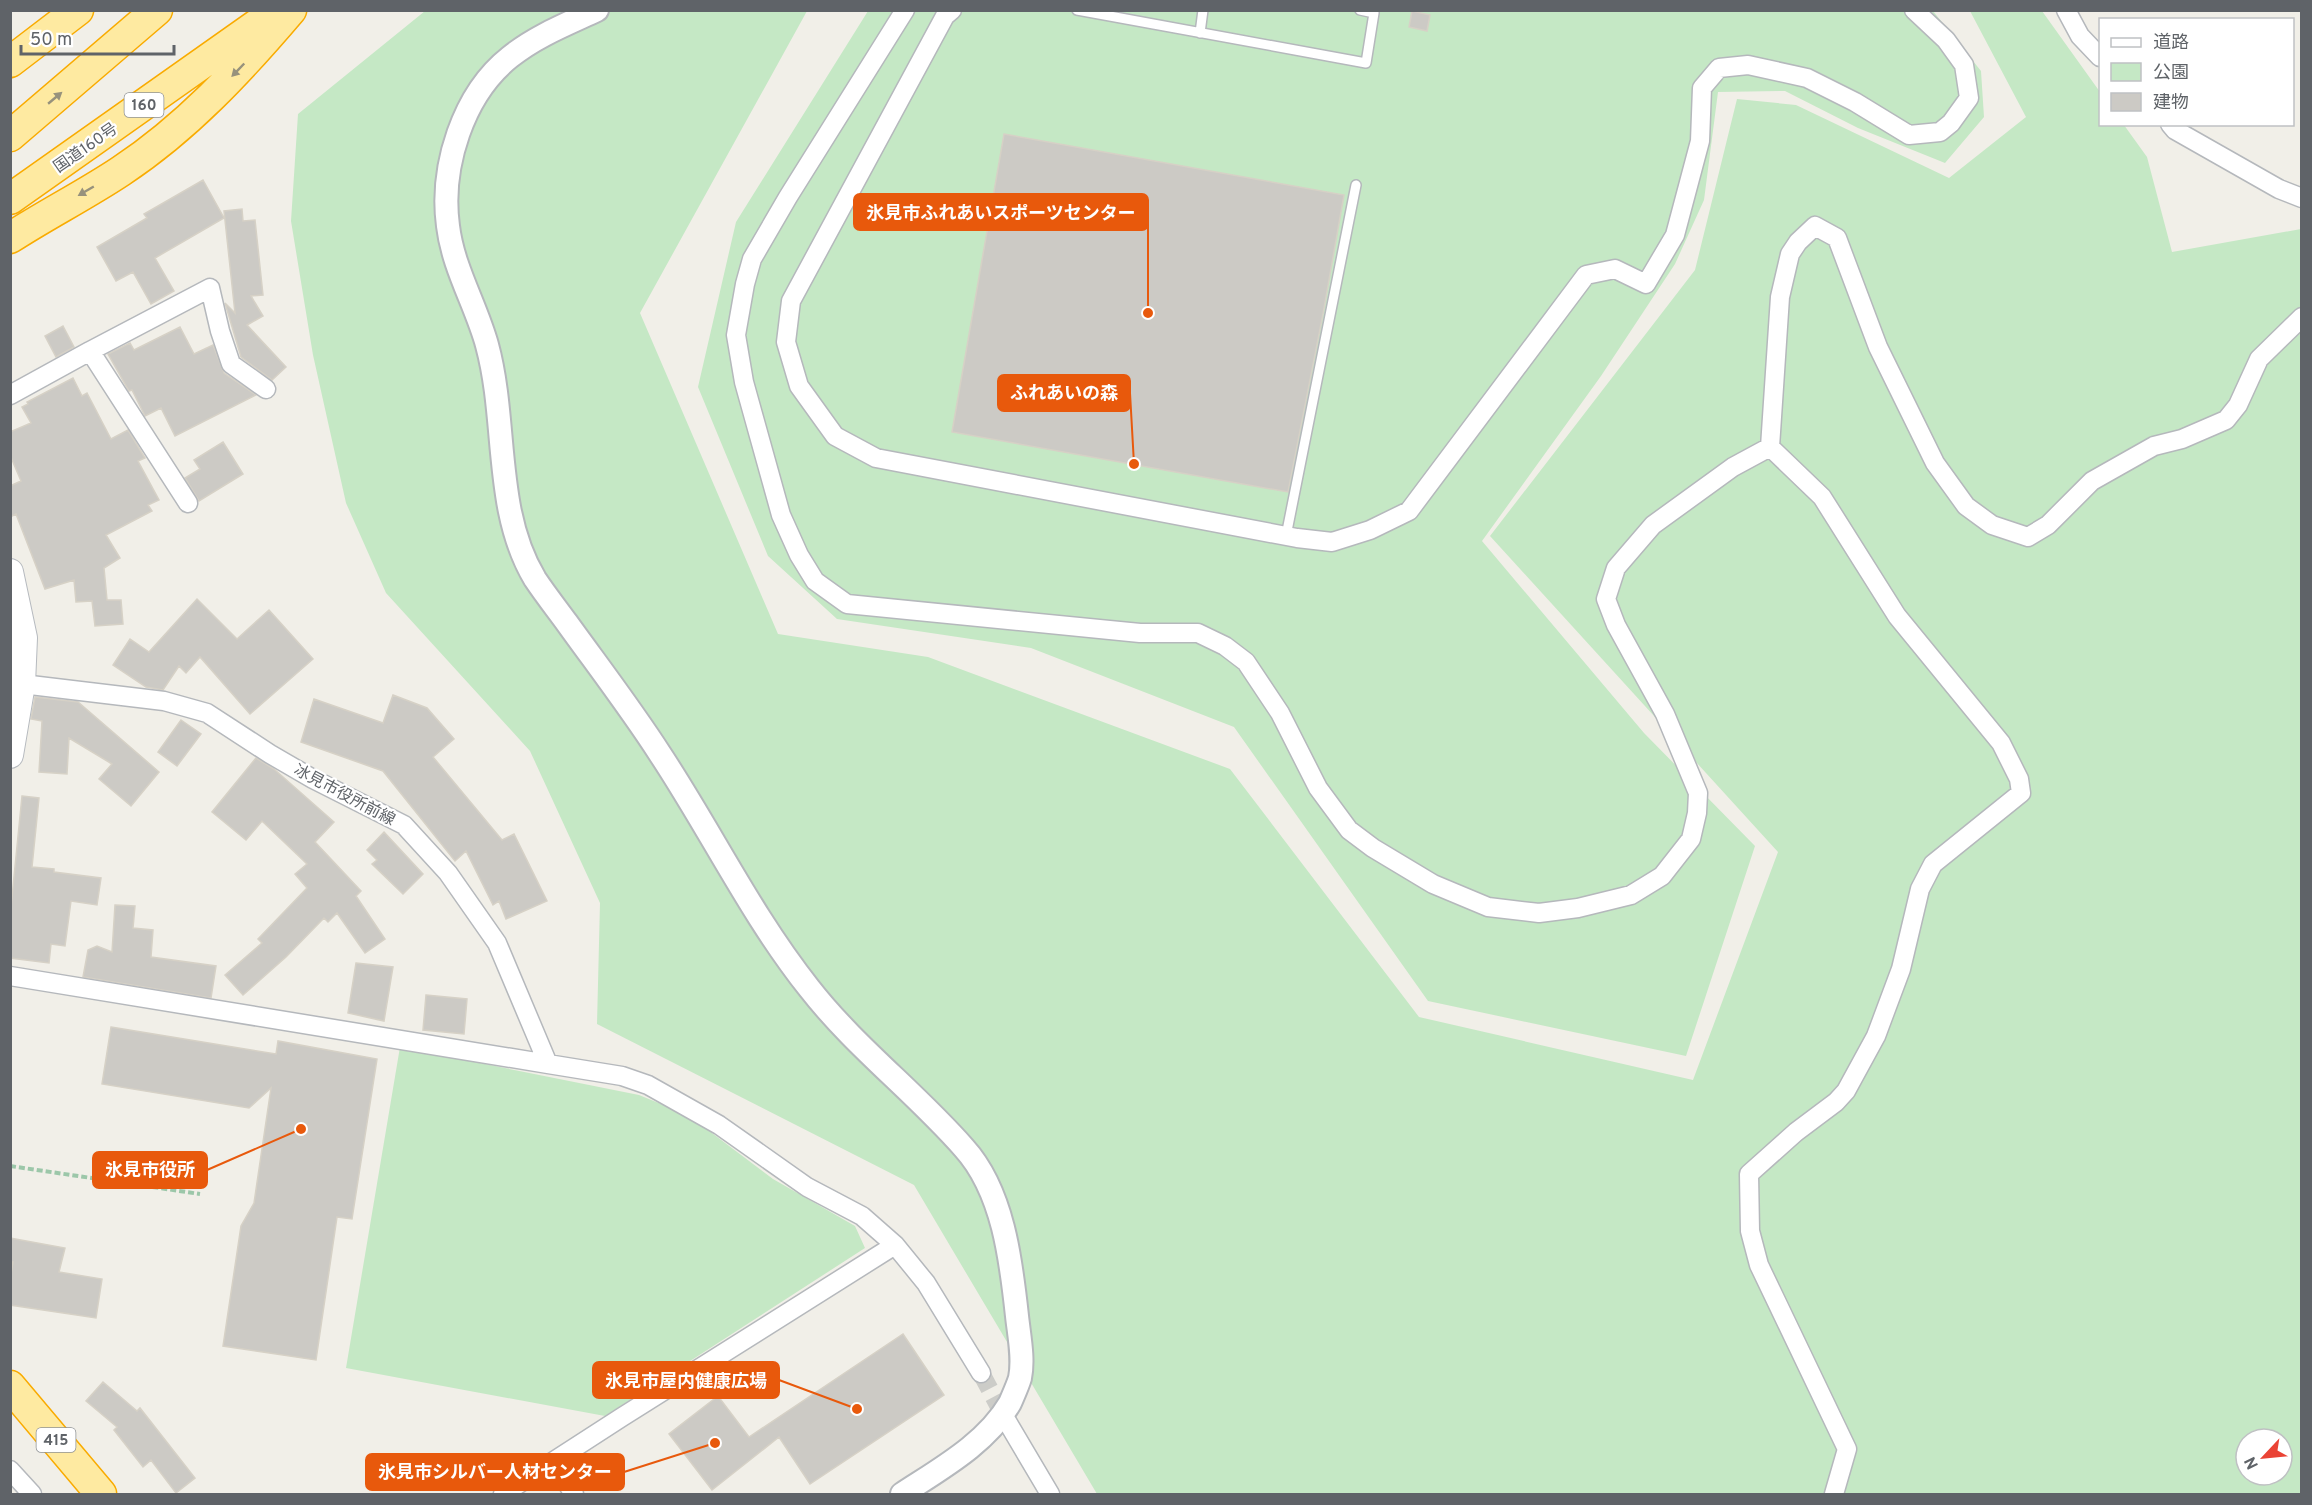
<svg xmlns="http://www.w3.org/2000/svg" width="2312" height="1505" font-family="Overpass,'Noto Sans JP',sans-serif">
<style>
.green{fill:#c5e8c5;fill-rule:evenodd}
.building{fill:#cccac5;stroke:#d6d1c6;stroke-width:1.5}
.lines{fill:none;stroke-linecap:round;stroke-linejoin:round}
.minor-tunnel{stroke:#ccccc8;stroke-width:18;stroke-dasharray:18 9;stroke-linecap:butt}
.service-casing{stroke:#b5b8bc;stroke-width:12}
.minor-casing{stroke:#b5b8bc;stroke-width:21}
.tertiary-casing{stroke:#b5b8bc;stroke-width:26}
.secondary-casing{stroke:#b6babf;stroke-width:28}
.trunk-casing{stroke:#f9ab00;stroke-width:33}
.path{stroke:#9cc7a9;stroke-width:4;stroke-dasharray:6 3;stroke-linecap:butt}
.service{stroke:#fff;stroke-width:9}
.minor{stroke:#fff;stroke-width:18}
.tertiary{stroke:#fff;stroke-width:22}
.secondary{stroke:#fff;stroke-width:26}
.trunk{stroke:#feeaa1;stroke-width:30}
.oneway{fill:#97927c}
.labels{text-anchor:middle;stroke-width:4.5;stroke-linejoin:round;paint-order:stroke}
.shield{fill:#fff;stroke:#8f9295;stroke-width:1.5}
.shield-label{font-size:15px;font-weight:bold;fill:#5f6368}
.street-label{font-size:16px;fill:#5f6368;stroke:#fff}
.leader{fill:none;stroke:#e8590c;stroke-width:2}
.callout-dot{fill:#e8590c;stroke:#fff;stroke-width:2}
.callout{fill:#e8590c;stroke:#e8590c;stroke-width:2}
.callout-label{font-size:18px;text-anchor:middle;font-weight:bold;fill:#fff}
</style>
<rect width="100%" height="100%" fill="#f1efe8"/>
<!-- green -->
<path class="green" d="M425 11H807L640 313 778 634 928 657 1230 769 1419 1017 1693 1080 1778 852 1490 536 1695 270 1737 99 1796 105 1949 178 2026 117 1970 11H2042L2100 92V124L2124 125 2147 157 2172 252 2301 229V1494H1097L914 1185 597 1024 600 903 530 751 386 593 346 503 313 355 291 221 298 114ZM2246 1439H2282V1475H2246Z
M868 11H1933L1981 71 1984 117 1945 163 1858 128 1785 91 1718 92 1704 200 1675 264 1601 376 1482 541 1644 733 1755 846 1686 1056 1428 1001 1234 727 1031 648 837 619 768 556 698 387 736 222Z
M400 1047 639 1095 688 1115 773 1179 855 1226 865 1248 605 1416 346 1368Z"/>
<!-- building -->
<path class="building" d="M1412 11 1430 15 1427 31 1409 27Z
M1004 134 1344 195 1323 314 1288 492 952 432Z
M203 180 224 218 155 258 174 291 151 304 133 272 116 281 97 247 147 218 144 214Z
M242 209 243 221 255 220 263 295 251 296 263 316 247 325 286 367 272 380 241 357 225 303 235 313 224 211Z
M63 326 74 347 56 357 45 336Z
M180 327 194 354 213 345 224 373 256 395 175 436 161 408 145 416 132 390 129 391 108 354 130 343 134 350Z
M73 378 82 396 87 393 111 439 128 430 145 458 138 461 159 500 148 505 152 511 106 535 120 558 104 568 107 600H121L123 624 95 626 92 601 76 602 74 580 45 589 16 514 10 517V486L21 481 10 455V432L31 423 22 407 28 404 27 402Z
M223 442 243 474 199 501 185 478 200 469 194 460Z
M197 599 237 639 269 610 313 659 250 714 200 657 186 673 179 666 163 690 146 687 113 665 130 639 149 652Z
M393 695 427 708 454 739 433 757 502 840 514 834 547 901 506 919 499 901 493 905 466 851 455 861 383 771 301 742 314 699 383 723Z
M35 697 78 702 159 772 131 806 99 779 112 764 69 738 67 774 39 772 42 721 31 719Z
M181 720 201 734 177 766 158 752Z
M256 758 274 769 334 822 315 842 361 891 356 896 385 939 365 953 337 913 328 922 324 918 286 957 243 995 225 975 262 943 258 939 307 888 295 874 307 864 262 821 246 840 212 812Z
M22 796 39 798 32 867 54 869V872L101 878 97 905 71 901 65 946 51 944 49 963 10 958V917Z
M384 832 423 874 403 894 372 864 377 860 367 850Z
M115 905 135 906 133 928 153 930 151 957 216 966 211 998 83 977 88 950 97 946 112 952Z
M356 963 393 967 384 1021 348 1013Z
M426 995 467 999 464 1034 423 1030Z
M111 1027 276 1054 278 1041 377 1059 352 1219 337 1217 316 1360 223 1346 241 1226 254 1203 271 1088 249 1108 102 1084Z
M10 1238 65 1248 59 1272 102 1279 96 1318 10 1305V1280L13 1262H10Z
M903 1334 944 1395 810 1484 779 1437 712 1490 669 1434 718 1396 749 1437Z
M103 1382 137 1411 140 1408 195 1478 176 1493 151 1460 143 1467 114 1430 117 1427 86 1401Z"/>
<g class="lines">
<!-- minor-tunnel -->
<path class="minor-tunnel" d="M981 1373 1005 1418"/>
<!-- service casing -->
<g class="service-casing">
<path id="service" d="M1077 10 1366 63 1374 13 1360 10
M1200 33 1203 10
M1286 536 1356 185"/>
</g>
<!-- minor casing -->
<g class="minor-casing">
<path id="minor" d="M905 10 788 197 752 259 745 284 736 335 744 382 781 515 799 555 815 581 847 604 1140 633H1198L1225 646 1246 662 1280 713 1318 788 1349 830 1373 848 1433 884 1488 907 1539 913 1578 908 1631 895 1662 876 1691 839 1697 813 1698 793 1665 714 1616 625 1606 599 1616 568 1653 525 1733 467 1770 447
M952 10 945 16 791 301 786 342 799 386 835 436 876 458 1297 538 1332 542 1370 530 1409 511 1586 275 1615 269 1646 284 1675 235 1700 141 1702 88 1719 68 1748 65 1807 78 1855 102 1909 135 1940 132 1951 123 1969 98 1964 65 1946 40 1914 10
M2066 10 2080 36 2100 57
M2170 124 2175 130 2279 189 2302 198
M90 351 210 288 220 331 231 364 266 389
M10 395 90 351 188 503
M22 684 164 701 207 713 270 754 313 779 404 825 448 873 497 943 548 1064
M10 976 548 1064 622 1076 648 1085 719 1125 807 1187 862 1216 895 1245 926 1283 981 1373
M1005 1418 1050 1494
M553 1462 574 1494
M10 1470 32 1494
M503 1494 622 1417 895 1245
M1834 1494 1847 1449 1759 1265 1750 1231 1749 1174 1796 1132 1836 1102 1846 1091 1876 1036 1901 969 1920 889 1933 864 2021 793 2019 779 2001 743 1897 616 1822 497 1770 447 1780 297 1790 254 1798 242 1815 226 1837 238 1878 347 1935 463 1966 506 1992 525 2028 537 2048 525 2092 481 2154 446 2182 439 2226 420 2238 405 2259 359 2302 317"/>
</g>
<!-- tertiary casing -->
<g class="tertiary-casing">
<path id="tertiary" d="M597 10C567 24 536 36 510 57 463 94 440 167 448 226 453 268 476 305 487 345 508 422 493 509 535 579 545 594 556 608 567 623 598 666 631 709 660 754 711 831 751 915 809 988 855 1047 915 1092 964 1148 1003 1191 1011 1260 1017 1316 1019 1335 1024 1359 1020 1378 1018 1385 1013 1396 1010 1403 986 1444 940 1469 902 1494"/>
</g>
<!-- secondary casing -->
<g class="secondary-casing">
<path id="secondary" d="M10 572 24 638 22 684 10 755"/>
</g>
<!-- trunk casing -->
<g class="trunk-casing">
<path id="trunk" d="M10 62 78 10
M10 136 157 10
M10 199 272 14
M10 238C47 214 85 195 121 171 186 128 240 70 291 10
M10 1386 101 1494"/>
</g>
<!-- path -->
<path class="path" d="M10 1166 200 1194"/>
<!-- service -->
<use href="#service" class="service"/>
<!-- minor -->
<use href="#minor" class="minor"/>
<!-- tertiary -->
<use href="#tertiary" class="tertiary"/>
<!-- secondary -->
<use href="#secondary" class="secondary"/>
<!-- trunk -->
<use href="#trunk" class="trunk"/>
</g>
<!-- one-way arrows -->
<defs><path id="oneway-solid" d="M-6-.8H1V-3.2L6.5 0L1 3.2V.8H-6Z" transform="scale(1.5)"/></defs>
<g class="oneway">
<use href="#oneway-solid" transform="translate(238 70) rotate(134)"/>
<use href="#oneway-solid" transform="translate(55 98) rotate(-40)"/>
<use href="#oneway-solid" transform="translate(86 191) rotate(150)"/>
</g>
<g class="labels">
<!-- shield labels -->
<g class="shield">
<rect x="124.5" y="93" width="39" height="24" rx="4.5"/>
<rect x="36.5" y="1428" width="39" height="24" rx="4.5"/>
</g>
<g class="shield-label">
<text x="144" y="110">160</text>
<text x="56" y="1445">415</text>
</g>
<!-- street labels -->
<g class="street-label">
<text transform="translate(85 147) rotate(-35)" y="6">国道160号</text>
<text transform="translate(345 794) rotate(28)" y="6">冰見市役所前線</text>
</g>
</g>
<!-- callouts -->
<path class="leader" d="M1148 313L1148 212M1134 464L1130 393M301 1129L207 1170M857 1409L779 1380M715 1443L624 1472"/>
<g class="callout-dot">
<circle cx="1148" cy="313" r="6"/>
<circle cx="1134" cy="464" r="6"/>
<circle cx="301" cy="1129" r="6"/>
<circle cx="857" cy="1409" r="6"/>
<circle cx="715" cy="1443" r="6"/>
</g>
<g class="callout">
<rect x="854" y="194" width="294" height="36" rx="6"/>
<rect x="998" y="375" width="132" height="36" rx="6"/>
<rect x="93" y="1152" width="114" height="36" rx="6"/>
<rect x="593" y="1362" width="186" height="36" rx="6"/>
<rect x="366" y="1454" width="258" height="36" rx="6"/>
</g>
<g class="callout-label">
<text x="1001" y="219">氷見市ふれあいスポーツセンター</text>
<text x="1064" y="399">ふれあいの森</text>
<text x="150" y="1176">氷見市役所</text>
<text x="686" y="1387">氷見市屋内健康広場</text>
<text x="495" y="1478">氷見市シルバー人材センター</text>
</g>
<!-- border -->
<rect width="2312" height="1505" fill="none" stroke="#5f6368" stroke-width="24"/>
<!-- legend -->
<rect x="2099" y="18" width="195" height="108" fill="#ffffff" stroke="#bfc1c3" stroke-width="1.5"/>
<rect x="2111" y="38" width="30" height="9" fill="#ffffff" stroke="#bfc1c3" stroke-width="1.5"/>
<text x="2153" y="48" font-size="18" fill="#5f6368">道路</text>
<rect x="2111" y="63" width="30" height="18" fill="#c5e8c5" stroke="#bfc1c3" stroke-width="1.5"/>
<text x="2153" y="78" font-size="18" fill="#5f6368">公園</text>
<rect x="2111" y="93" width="30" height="18" fill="#cccac5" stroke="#bfc1c3" stroke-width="1.5"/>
<text x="2153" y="108" font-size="18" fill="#5f6368">建物</text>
<!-- north arrow -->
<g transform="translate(2264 1457) rotate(244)"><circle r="28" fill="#ffffff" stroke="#bfc1c3" stroke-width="1.5"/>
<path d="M0-4.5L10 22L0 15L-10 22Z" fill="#ea4335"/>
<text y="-9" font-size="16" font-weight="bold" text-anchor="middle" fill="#5f6368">N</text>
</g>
<!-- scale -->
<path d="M21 45v9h153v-9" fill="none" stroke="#5f6368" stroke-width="3"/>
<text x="30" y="45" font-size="18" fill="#5f6368" stroke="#ffffff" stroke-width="4.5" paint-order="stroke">50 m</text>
</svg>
